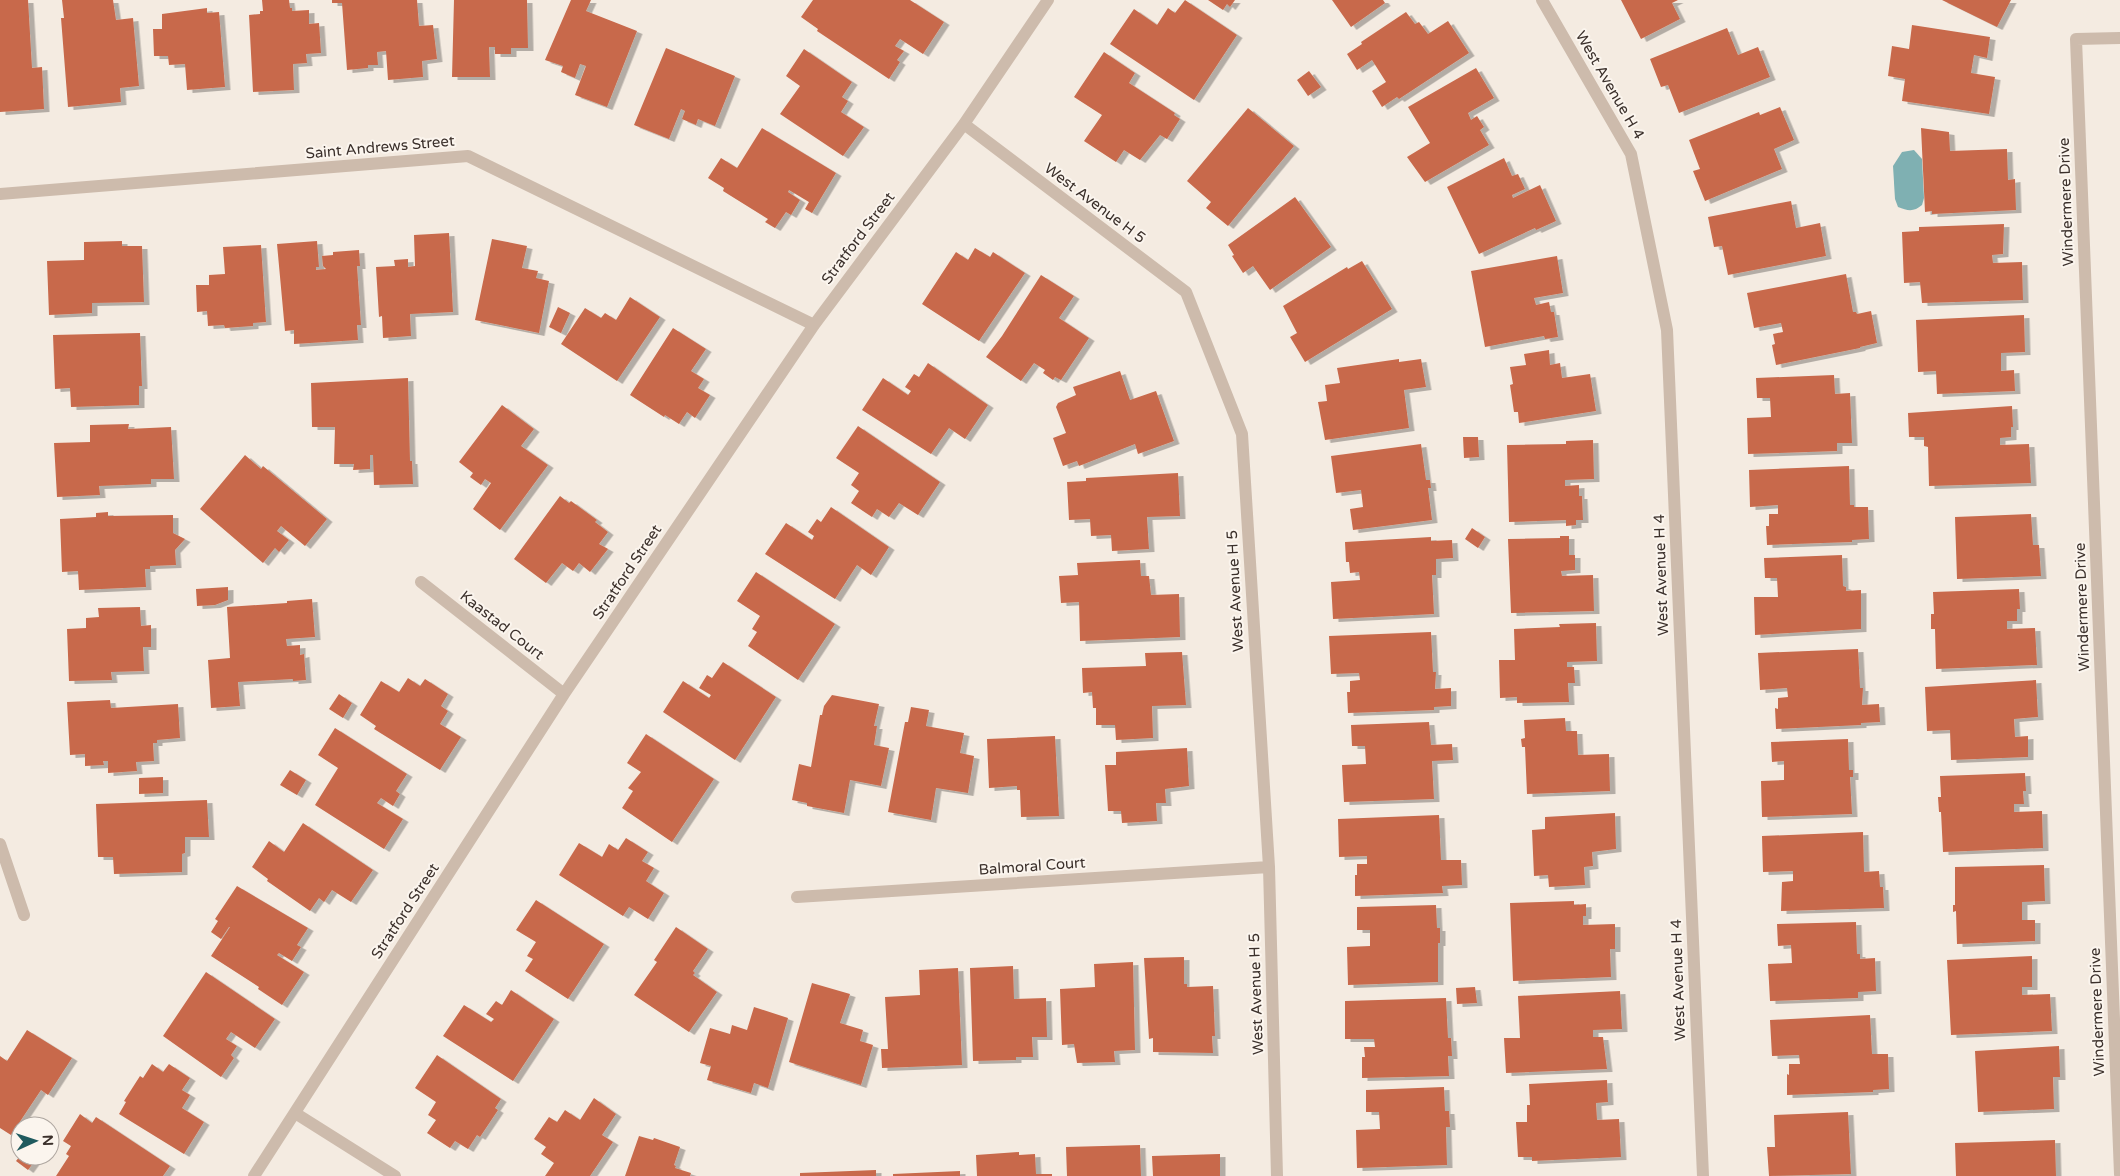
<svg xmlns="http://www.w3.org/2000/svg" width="2120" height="1176" font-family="'Varela Round',sans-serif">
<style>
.water{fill:#7fb0b2}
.building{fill:#c8694b;filter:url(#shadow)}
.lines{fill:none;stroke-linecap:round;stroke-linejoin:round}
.street{stroke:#cdbbac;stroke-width:12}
.labels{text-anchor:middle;stroke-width:4;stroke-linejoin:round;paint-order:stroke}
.street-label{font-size:15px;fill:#3b302b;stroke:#fbf5ee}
</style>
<defs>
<filter id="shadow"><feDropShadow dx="5.5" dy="3" stdDeviation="0" flood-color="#0004"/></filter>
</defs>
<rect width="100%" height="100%" fill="#f4ebe1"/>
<!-- water -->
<path class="water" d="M1914 150 1922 159 1924 198 1922 205C1914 212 1908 211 1898 207L1895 199 1893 166 1902 152Z"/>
<!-- building -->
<path class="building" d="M0 0H28L32 68 42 67 44 109 0 112Z
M62 0H113L116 20 133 18 139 86 120 88 121 102 68 107 61 18H64Z
M262 0H289L290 8H292V11L309 10V24L319 23 321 53 306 54 307 63 293 64 294 90 253 92 249 15 260 14V11H263Z
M332 0H417L419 26 433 25 437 59 422 61 423 77 388 80 386 51 377 52 378 65H368V68L347 70 342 3H332Z
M454 0H527L528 48H511V54H495V47H489L490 77H452Z
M571 0H591L586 11 637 31 607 107 575 95 586 66 580 64 575 78 561 72 563 66 545 60Z
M813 0H910L944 22 923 54 900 39 895 46 904 51 897 60 900 62 889 79 817 31 818 29 801 17Z
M1185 0 1237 35 1194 100 1110 44 1134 9 1157 25 1168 8 1175 13Z
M1208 0H1235L1230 7 1227 4 1223 10Z
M1332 0H1383L1385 3 1351 27Z
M1621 0H1678L1672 3 1680 19 1641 39Z
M1942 0H2011L1997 27Z
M207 8V13L219 12 225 87 187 90 185 64 169 65 168 56H154L153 29H162V14Z
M1406 12 1415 24 1419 22 1428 34 1448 21 1469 53 1399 99 1397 97 1382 107 1372 91 1386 82 1372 60 1357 70 1347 54 1362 44 1361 42Z
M1912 25 1990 37 1987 58 1974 55 1971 73 1995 77 1989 114 1902 101 1905 79 1888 76 1892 46 1909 49Z
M1727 28 1738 55 1758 47 1770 77 1679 113 1668 85 1661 87 1650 59Z
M666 48 735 76 715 126 698 119 696 125 682 119 685 111 681 109 669 139 634 125Z
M804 49 852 82 842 97 848 101 841 112 864 127 843 156 780 114 800 86 786 76Z
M1104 52 1135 73 1129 83 1175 113 1174 115 1180 119 1167 139 1160 135 1140 160 1124 150 1116 162 1084 141 1102 115 1074 97Z
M1476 68 1494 98 1468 113 1471 120 1477 116 1484 127 1480 130 1489 145 1425 182 1407 157 1430 143 1408 107Z
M1309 71 1321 87 1308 96 1297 80Z
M1780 107 1794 140 1774 149 1782 169 1705 201 1693 171 1700 169 1689 140 1759 112 1760 115Z
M1248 108 1294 146 1228 226 1206 208 1211 202 1187 181Z
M762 128 836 173 812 213 805 209 809 202 789 190 788 192 800 200 791 215 786 212 775 228 765 222 768 219 723 191 724 188 708 178 721 158 737 168Z
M1921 128 1949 132 1950 151 2007 149 2008 180 2015 179 2016 210 1932 214V211L1925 212Z
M1504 158 1512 176 1518 174 1525 189 1512 195 1513 198 1540 185 1556 221 1536 230 1535 228 1479 254 1447 187Z
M1295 197 1331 247 1270 290 1253 266 1243 273 1232 256 1234 255 1228 245Z
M1791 201 1796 228 1820 223 1826 256 1728 275 1722 246 1714 247 1708 217Z
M2004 224 2003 254 1992 255 1993 263 2022 262 2023 300 1922 303 1920 282 1904 283 1902 232 1919 231V227Z
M449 233 453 312 410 314 411 336 383 338 382 316 379 317 376 267 395 266 394 260 408 259V267L415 266 414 235Z
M492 239 527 246 522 268 538 271 536 278 549 281 539 333 475 320Z
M122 241V246H142L144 302 92 303V313L49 315 47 261 84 260V242Z
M317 241 319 267H316V270L326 269 323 266 322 256 333 255V252L359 250 360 266H357L361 325H357L358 340 294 344V330L285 331 277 244Z
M261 245 266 322 253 323V326L225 328 224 325 208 326 207 311 197 312 196 285H209V275L225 274 223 247Z
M975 248 990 257 993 252 1025 273 979 341 922 304 956 252 968 260Z
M1557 256 1563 293 1534 298 1536 305 1549 302 1551 312H1554L1558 337 1545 339 1544 336 1485 347 1471 271Z
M1362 261 1392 309 1305 362 1290 337 1297 333 1283 306 1347 267 1348 269Z
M1846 274 1853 312H1856L1857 314 1871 311 1877 343 1860 347V348L1776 365 1772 345 1775 344 1773 334 1783 332 1781 323 1754 328 1747 293Z
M1041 275 1074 296 1059 318 1089 338 1061 380 1055 377 1053 380 1043 373 1045 370 1034 363 1021 381 986 357 1002 336Z
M630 297 660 317 617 381 561 344 585 308 601 318 605 313 616 320Z
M558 307 570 313 561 333 549 327Z
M2024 315 2025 352 2001 353V371L2014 370 2015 391 1937 394 1936 371 1918 372 1916 320Z
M673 328 706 349 691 371 704 379 698 388 710 395 695 418 687 412 679 424 665 415 664 417 630 395Z
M140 333 142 386H139V405L71 407 70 388 55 389 53 335Z
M1549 350 1550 365 1560 363 1562 378 1590 374 1596 411 1519 423 1518 412H1514L1510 385 1513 384 1510 367 1526 365 1524 354Z
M1399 359V362L1421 359 1426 387 1404 390 1409 428 1325 440 1318 402 1327 401 1325 385 1340 383 1337 368Z
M928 363 988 405 965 439 949 428 931 454 862 410 883 378 908 395 911 391 905 387 914 374 919 377Z
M1120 371 1130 400 1156 391 1174 441 1138 454 1135 444 1079 466 1077 461 1063 466 1053 438 1066 433 1056 407 1058 403 1076 395 1073 387Z
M1834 375 1835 394 1850 393 1852 443H1837V451L1748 454 1747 418 1771 417 1770 398H1757L1756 378Z
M408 378 410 461H412L413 484 374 485 373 455H370V469L353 470 354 464H334L335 427H312L311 383Z
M502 405 534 429 521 446 548 465 500 530 473 509 491 483 485 479 481 485 470 477 473 473 459 462Z
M2012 406 2013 427H2011V437L2000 438V445L2029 444 2031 483 1929 486 1928 447 1924 446V437H1909L1908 413Z
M129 424 128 429 171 427 174 479H151V484L99 486 100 495 57 497 54 443 90 442V425Z
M858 426 940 482 918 515 899 503 889 517 877 509 872 517 851 503 859 491 851 485 859 473 836 458Z
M1463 437H1478L1479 457 1464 458Z
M1593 440 1594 479 1565 480V486L1579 485V496H1582L1583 520H1576V525L1566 526V520L1509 522 1507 445 1566 444V441Z
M1421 444 1426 480H1430L1431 488H1428L1432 520 1353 530 1350 509 1363 507 1361 490 1336 493 1331 456Z
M245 455 261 469 263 466 327 519 305 546 281 526 277 531 289 540 279 552 275 548 263 563 200 509Z
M1849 466 1850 505H1854V507H1868L1869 539 1852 540V542L1767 545 1766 526H1769V514H1778V505L1750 507 1749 470Z
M1178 473 1180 516 1147 517 1149 549 1112 551 1111 535 1091 536 1090 519 1069 520 1067 482 1086 481V478Z
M560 496 569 503 571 501 597 520 595 522 608 532 599 544 608 549 590 572 579 563 573 571 562 563 546 583 514 559Z
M831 507 889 547 871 575 857 565 835 599 765 554 786 523 812 540 814 536 808 532 817 519 821 522Z
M108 512V516L173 515V533L185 539 175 550 176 565 150 566V569H145L146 587 79 590 78 571 62 572 60 519 96 517V513Z
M2031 514 2033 545H2039L2041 576 1957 579 1955 517Z
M1472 528 1485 537 1478 548 1465 539Z
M1560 536H1569V555H1575V570L1561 571 1562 576 1593 575 1594 611 1511 613 1508 539 1560 538Z
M1431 537V541L1452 540 1453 558 1436 559V575H1432L1434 614 1333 619 1331 582 1360 580 1359 572 1350 573 1349 562H1346L1345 542Z
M1842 555 1843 586 1846 587V591L1861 590V629L1755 635 1754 597H1778L1777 578H1765L1764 558Z
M1140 560 1141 576H1149L1151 595 1179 594 1180 637 1080 641 1079 602 1061 603 1059 576 1078 575 1077 563Z
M756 572 835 624 798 680 748 646 757 632 752 629 760 616 737 601Z
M228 587V600L215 605 197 606 196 589Z
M2019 589 2020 609H2017V621H2007V629L2035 628 2037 665 1936 669 1935 629H1931V614H1934L1933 592Z
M312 599 315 637 286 639 287 646 300 645V655L304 654 306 680 293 681V679L238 682 240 706 211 708 208 660 230 658 227 607 287 603V601Z
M140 607 141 626 151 625V647H143L144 671 111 672 112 680 69 681 67 629 86 628V618L99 617 98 608Z
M1596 623 1597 661 1567 662V667H1574L1575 683H1568L1569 702 1517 703V697L1500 698 1499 660H1515L1514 629 1560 627 1559 624Z
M1431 632 1433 672H1436L1435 689 1451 688V706L1434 707V710L1348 713 1347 692H1350V681L1360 680 1359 673 1331 674 1329 636Z
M1858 649 1860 688H1863L1862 705 1879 704 1880 722 1861 723V725L1776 729 1775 708 1778 709V698L1788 697 1787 688 1760 690 1758 653Z
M1182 652 1186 705 1152 706 1153 738 1116 740 1115 725H1096V708H1093L1092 692 1083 693 1082 668 1146 666 1145 653Z
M723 662 776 697 735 760 663 712 683 681 709 698 711 695 699 688 707 675 712 678Z
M408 678 420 686 425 679 448 694 441 706 448 711 440 724 461 737 440 770 374 729 376 726 360 715 381 681 399 692Z
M2036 680 2038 717 2014 719 2015 737 2028 736V757L1951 760 1950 730 1927 731 1925 687Z
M339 694 352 703 343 718 329 709Z
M832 695 879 704 874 726H877L874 745 889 748 881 786 850 780 844 813 807 806V803L792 800 799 764 811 767 820 715H822L824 706Z
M110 700 111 708 178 704 180 738 157 740V743H153L154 761 136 762 137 771 108 773V761H103L104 765 85 766V754L70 755 67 702Z
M911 707 929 710 926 726 964 733 960 753 974 756 968 793 936 788 931 820 888 812 905 722H908Z
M1565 718 1566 731H1577L1578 755 1609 754 1610 791 1527 794 1525 747H1522L1521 739 1525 738 1524 720Z
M1429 722 1431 745 1452 744 1453 760 1432 761 1434 799 1344 802 1342 765 1366 764 1365 746H1352L1351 725Z
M335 728 407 774 396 791 400 794 393 806 381 798 377 803 403 819 384 849 315 805 338 768 318 755Z
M646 734 714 779 672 842 622 808 633 791 628 788 641 772 627 763Z
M1055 736 1059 816 1021 817 1020 790H1017V786L989 788 987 739Z
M1848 739 1849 770H1853V777H1850L1852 814 1762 817 1761 781 1784 780V761L1772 762 1771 742Z
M1187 748 1189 786 1165 789 1166 803H1156L1157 821 1122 823 1121 811H1108L1105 765H1116V752Z
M290 770 306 780 297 795 280 785Z
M2025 773 2026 791H2023L2024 804H2014V812L2042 811 2043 848 1943 852 1941 812H1939L1938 797H1941L1940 776Z
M163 777V793L139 794V778Z
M207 800 209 837H185V853L182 854V872L114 874 113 857H98L96 804Z
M1615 813 1616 849 1592 852 1593 866 1584 867 1585 885 1549 887 1548 875 1534 876 1532 830 1545 829V817Z
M1439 815 1441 860H1461L1462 885 1442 886 1443 893 1355 896V875H1357V864H1367V856L1339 857 1338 819Z
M303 823 373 870 351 902 332 890 324 902 319 898 310 911 267 881 268 879 252 867 269 841 284 852Z
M1863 832 1864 872 1879 871 1880 887H1883L1884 908 1781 911 1782 882 1793 881V871L1763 872 1762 836Z
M626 838 648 852 642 861 654 868 646 881 664 893 648 919 629 907 623 916 559 875 579 843 602 857 609 844 618 850Z
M2044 865 2045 901 2022 902V920H2035V941L1957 944 1956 911 1953 912V905H1955V867Z
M237 886 308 928 297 945 301 947 292 961 279 953 277 955 304 972 282 1005 258 989 259 987 211 956 230 927H229L221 939 211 932 218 921 215 919Z
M536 900 604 944 568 999 525 971 533 959 527 956 536 942 516 930Z
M1574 901V905L1586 904V916H1583V925L1615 924V949H1610L1611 977 1513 981 1510 903Z
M1436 905 1437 928H1440V943H1438V982L1348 985 1347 947 1370 946V930H1357V907Z
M1856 922 1857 954H1860V959L1875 958 1876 991 1858 992V998L1770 1001 1768 964 1792 963 1791 945 1778 946 1777 924Z
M676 927 708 949 693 971 695 973 693 975 717 992 689 1032 634 995 657 962 654 960Z
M2032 956V987H2022V995L2050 994 2052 1031 1951 1035 1947 960Z
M1184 957V984H1187V987L1213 986 1215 1036H1212L1213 1053 1153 1052V1038L1149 1039 1144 958Z
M1133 962 1135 1050 1114 1051 1115 1062 1077 1063 1074 1044 1062 1045 1060 989 1095 987 1094 964Z
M1013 966 1014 999 1046 998 1047 1037H1032L1033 1057H1016V1060L973 1061 970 968Z
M958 968 962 1065 882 1068 881 1049H888L885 997 920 995 919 970Z
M206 972 275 1019 255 1048 231 1032 226 1039 237 1046 231 1055 234 1058 221 1077 163 1036Z
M812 983 850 994 840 1023 863 1030 860 1041 873 1045 861 1085 789 1062Z
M1475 987 1477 1003 1457 1004 1456 988Z
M511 990 554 1019 513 1081 443 1036 464 1005 491 1022 494 1019 486 1014 496 1001 502 1005Z
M1620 991 1622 1029 1593 1030V1037H1603L1607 1069 1506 1073 1504 1038H1520L1518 996Z
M1446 998 1448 1038H1451L1452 1056H1448L1449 1076 1362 1078V1057H1365L1364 1047H1375L1374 1039H1345V1001Z
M754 1007 788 1018 768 1088 754 1083 751 1093 707 1080 711 1066 700 1063 710 1028 730 1034 732 1025 747 1030Z
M1870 1015 1872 1054H1888L1889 1089 1873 1090V1092L1787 1095V1074L1789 1075V1064H1800L1799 1055 1772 1056 1770 1020Z
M27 1030 72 1058 48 1095 41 1090 11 1135 0 1128V1056L7 1061Z
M2059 1046 2060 1077H2053L2054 1109 1978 1112 1975 1051Z
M437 1055 501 1099 495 1108 498 1110 480 1137 477 1135 468 1149 455 1141 450 1148 427 1133 436 1120 428 1115 436 1102 415 1088Z
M152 1064 163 1072 169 1064 190 1078 182 1090 190 1095 182 1108 204 1122 184 1154 119 1114 126 1102 124 1101 140 1076 143 1078Z
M1607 1080 1608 1102 1596 1103 1597 1120 1619 1119 1621 1157 1532 1161V1157H1518L1516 1122H1527V1105H1530L1529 1084Z
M1444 1087 1445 1111H1449L1450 1127H1446L1447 1165 1357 1168 1356 1130 1380 1129 1379 1112H1366V1090Z
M594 1098 616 1114 602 1135 613 1142 590 1176H545L554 1163 541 1154 546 1147 534 1139 549 1117 557 1122 565 1110 580 1120Z
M1848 1112 1851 1174 1769 1176 1767 1147H1775L1774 1115Z
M80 1114 92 1123 96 1117 170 1166 163 1176H56L69 1156 66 1154 71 1146 63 1141Z
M639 1136 653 1140 654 1138 680 1147 674 1165 676 1166 675 1168 691 1173 690 1176H625Z
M2055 1140 2056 1176H1956L1955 1143Z
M1140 1145 1141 1176H1067L1066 1147Z
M1019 1152V1155L1035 1154 1036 1174H1052V1176H977L976 1155Z
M1220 1154V1176H1153L1152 1156Z
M20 1156H32L36 1159 28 1170 16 1161Z
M876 1170V1176H800V1173Z
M960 1171V1176H893V1174Z"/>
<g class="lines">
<!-- street -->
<path class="street" d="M1542 0 1631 154 1667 330 1703 1176
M2120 38 2076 39 2120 1174
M964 124 1186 292 1242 434 1269 867 1277 1176
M0 194 468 156 814 325
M421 582 564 694
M0 844 24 915
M797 897 1269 867
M295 1113 395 1176
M254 1176 564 694 814 325 964 124 1048 0"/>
</g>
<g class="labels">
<!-- street labels -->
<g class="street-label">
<text transform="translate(1610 85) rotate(60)" y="5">West Avenue H 4</text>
<text transform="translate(380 147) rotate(-5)" y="5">Saint Andrews Street</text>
<text transform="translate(2066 202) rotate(-92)" y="5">Windermere Drive</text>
<text transform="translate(1095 203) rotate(37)" y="5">West Avenue H 5</text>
<text transform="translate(858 238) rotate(-53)" y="5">Stratford Street</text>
<text transform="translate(627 572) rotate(-56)" y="5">Stratford Street</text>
<text transform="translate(1661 575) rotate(-92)" y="5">West Avenue H 4</text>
<text transform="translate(1235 591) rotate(-93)" y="5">West Avenue H 5</text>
<text transform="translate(2082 607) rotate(-92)" y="5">Windermere Drive</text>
<text transform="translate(502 625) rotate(38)" y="5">Kaastad Court</text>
<text transform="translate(1032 866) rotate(-4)" y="5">Balmoral Court</text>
<text transform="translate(405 911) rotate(-57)" y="5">Stratford Street</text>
<text transform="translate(1678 980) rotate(-92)" y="5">West Avenue H 4</text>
<text transform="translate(1256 994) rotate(-92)" y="5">West Avenue H 5</text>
<text transform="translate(2097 1012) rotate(-92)" y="5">Windermere Drive</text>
</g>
</g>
<!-- north arrow -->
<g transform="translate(35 1141) rotate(87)"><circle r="24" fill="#fbf5ee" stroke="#aea6a0"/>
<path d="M0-4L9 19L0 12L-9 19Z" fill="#1f5a5e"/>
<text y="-8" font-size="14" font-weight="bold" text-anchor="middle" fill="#3b302b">N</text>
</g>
</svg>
